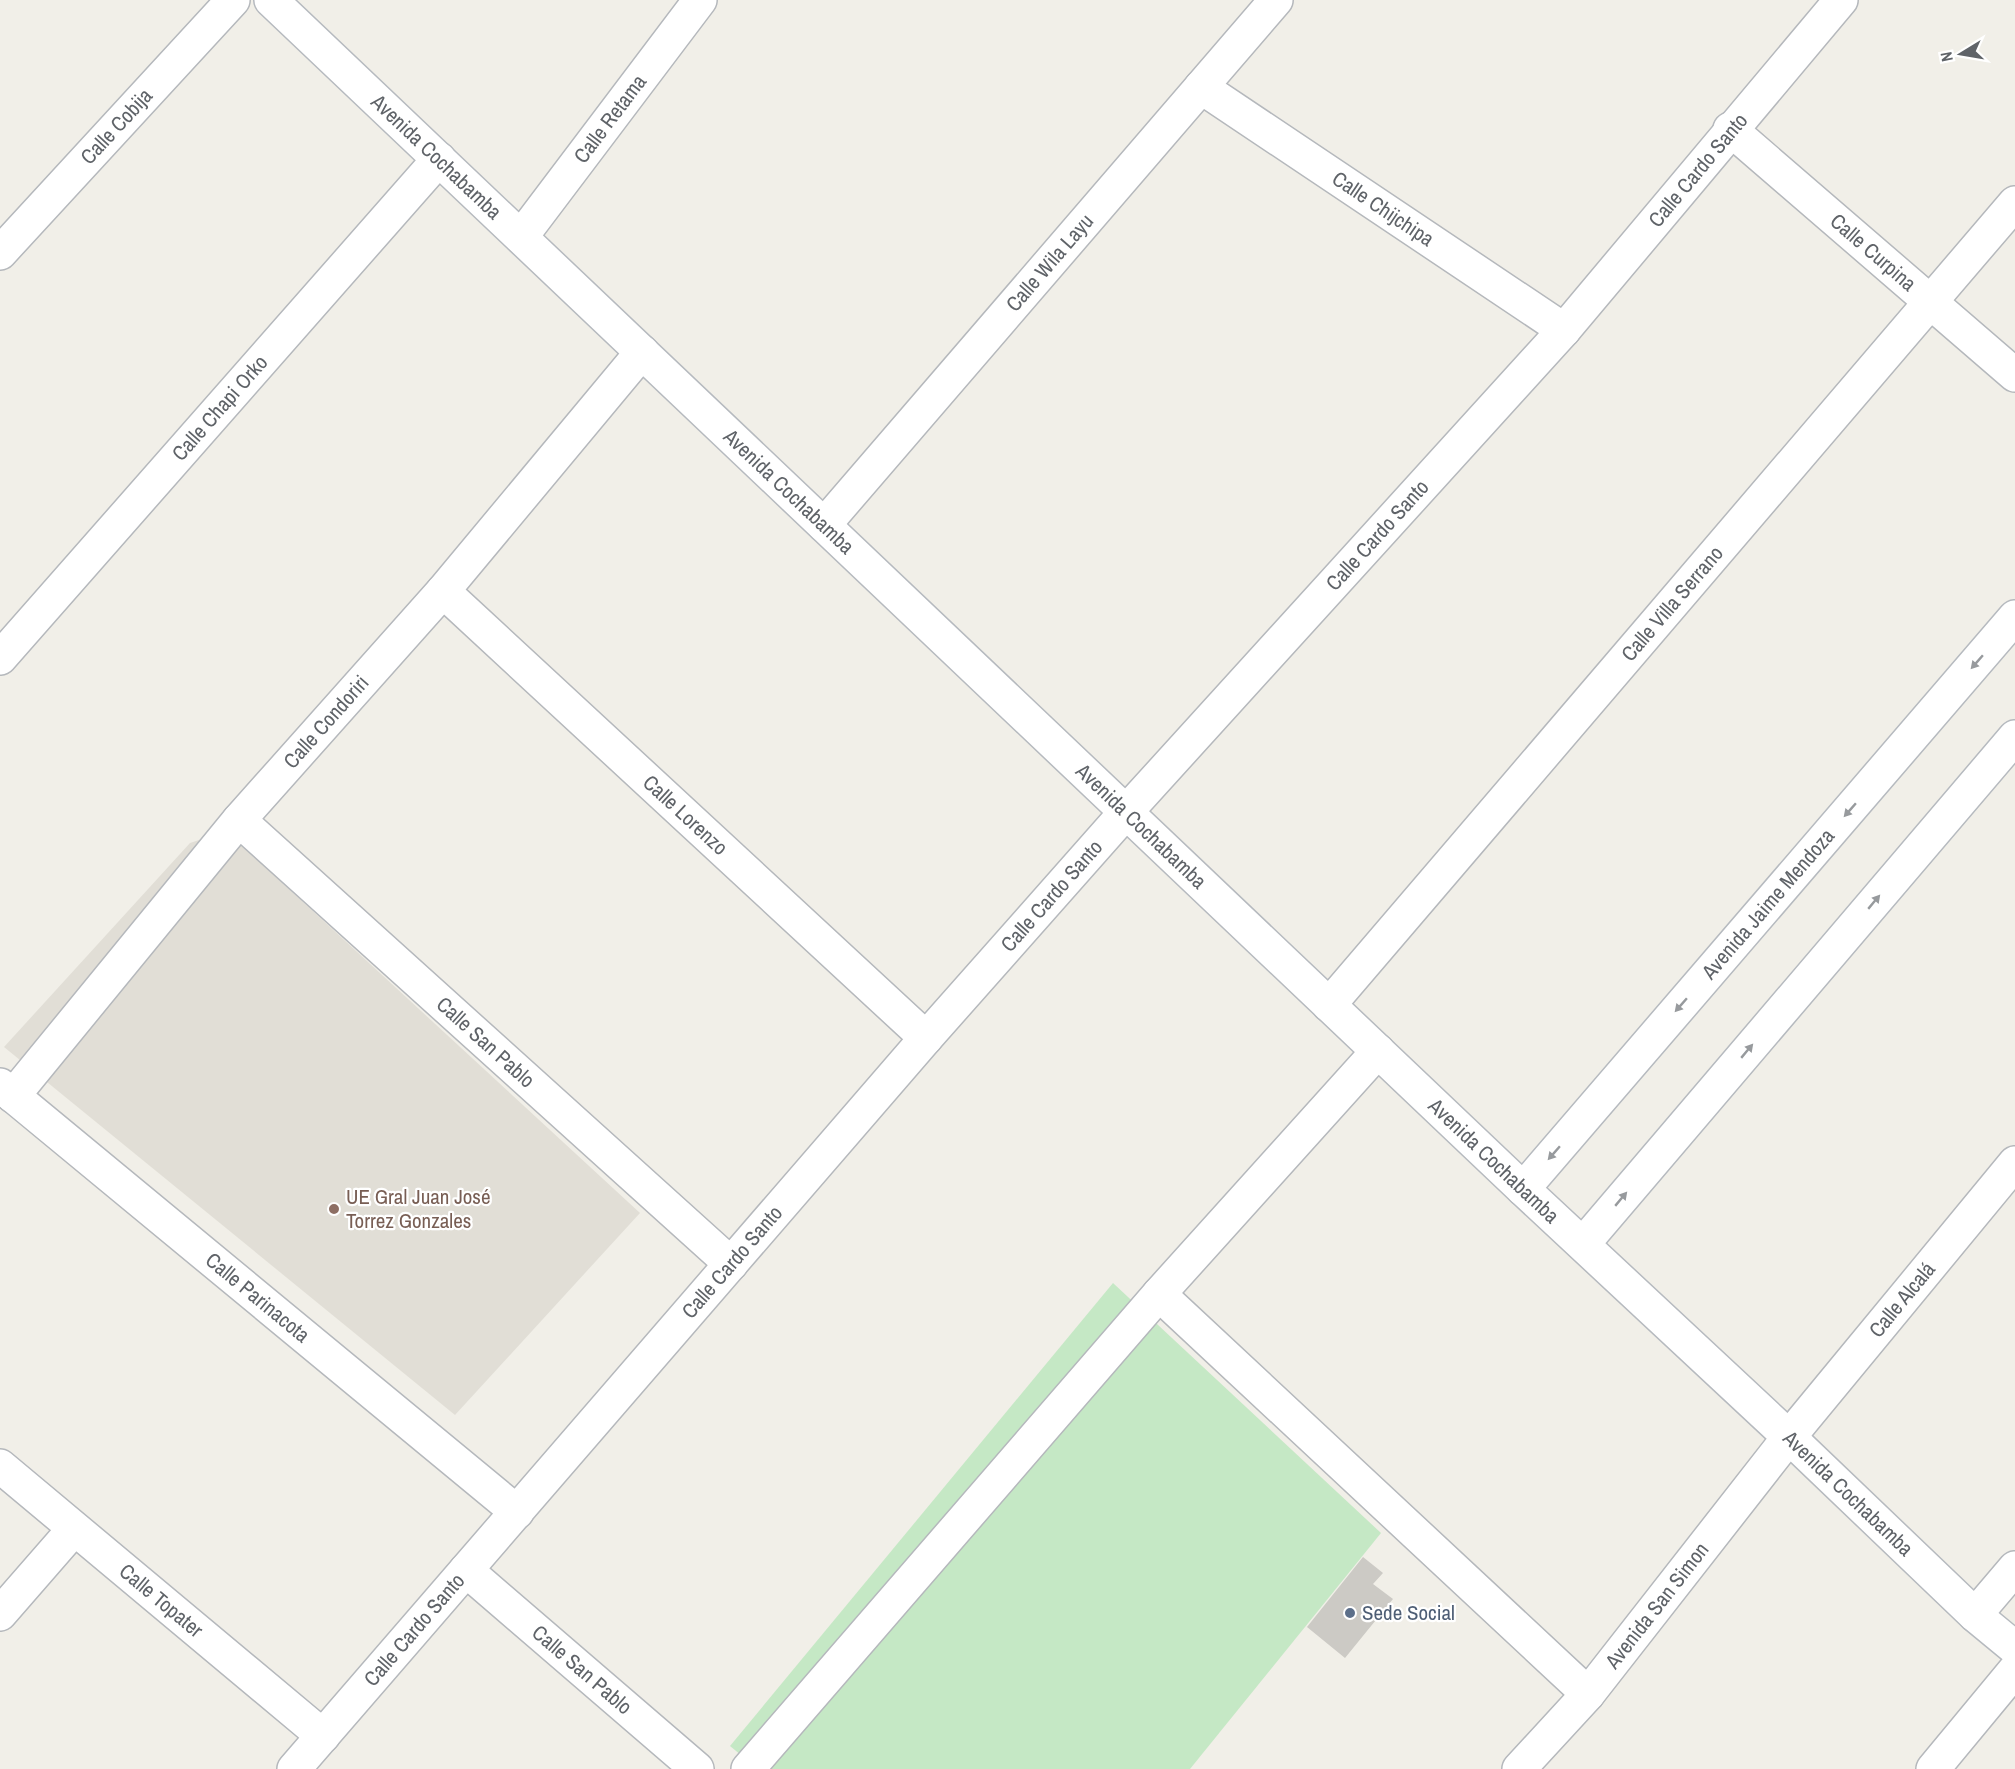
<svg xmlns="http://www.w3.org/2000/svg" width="2015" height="1769" font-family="'Archivo Narrow',sans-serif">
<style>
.education{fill:#e1ded6}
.green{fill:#c5e8c5}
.building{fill:#cccac5}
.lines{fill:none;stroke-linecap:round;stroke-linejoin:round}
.minor-casing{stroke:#b5b8bc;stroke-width:36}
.secondary-casing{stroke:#b6babf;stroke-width:36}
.minor{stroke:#fff;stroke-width:33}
.secondary{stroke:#fff;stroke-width:33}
.oneway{fill:#979a9d}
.education-dot{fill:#8d6e63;stroke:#fff;stroke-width:2}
.service-dot{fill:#5c6f8a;stroke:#fff;stroke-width:2}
.labels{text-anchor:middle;stroke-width:4.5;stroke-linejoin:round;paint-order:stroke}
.street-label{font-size:21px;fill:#5f6368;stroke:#fff}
.education-label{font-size:21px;fill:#785e54;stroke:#fff;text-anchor:start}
.service-label{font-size:21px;fill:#4e5e75;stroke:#fff;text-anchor:start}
</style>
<rect width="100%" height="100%" fill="#f1efe8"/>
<!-- education -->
<path class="education" d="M226 831 640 1213 455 1415 4 1047 190 843Z"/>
<!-- green -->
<path class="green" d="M1113 1283 1381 1533 1190 1769H758L730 1746Z"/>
<!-- building -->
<path class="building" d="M1363 1557 1383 1573 1373 1584 1393 1599 1345 1658 1307 1627Z"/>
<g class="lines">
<!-- minor casing -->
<g class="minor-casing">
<g id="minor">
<path id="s1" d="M1201 87 1564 330"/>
<path id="s2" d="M1730 129 2015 375"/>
<path id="s3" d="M521 237 700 0"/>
<path id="s4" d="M0 253 233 0"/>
<path id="s5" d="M824 525 1276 0"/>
<path id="s6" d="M443 591 926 1038"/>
<path id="s7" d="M0 658 439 159"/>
<path id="s8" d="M239 820 731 1264"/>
<path id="s9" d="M1329 1005 2015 203"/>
<path id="s10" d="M0 1085 517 1512"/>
<path id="s11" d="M13 1096 239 820 443 591 642 352"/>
<path d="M1159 1294 1588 1694"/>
<path id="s12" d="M0 1466 323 1736"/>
<path id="s13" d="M466 1570 697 1769"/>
<path d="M0 1614 74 1529"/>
<path d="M1975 1615 2015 1568"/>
<path id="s14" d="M294 1769 926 1038 1126 812 1564 330 1841 0"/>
<path d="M748 1769 1159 1294 1378 1051"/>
<path id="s15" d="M1519 1769 1588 1694 1789 1437 2015 1163"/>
<path d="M1933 1769 2015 1670"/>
</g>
</g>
<!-- secondary casing -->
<g class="secondary-casing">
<g id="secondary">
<path id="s16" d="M271 0 1523 1189 1789 1437 1975 1615 2015 1648"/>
<path id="s17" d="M1523 1189 2015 617"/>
<path d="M1583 1244 2015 737"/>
</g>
</g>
<!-- minor -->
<use href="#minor" class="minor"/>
<!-- secondary -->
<use href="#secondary" class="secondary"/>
</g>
<!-- one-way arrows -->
<defs><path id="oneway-solid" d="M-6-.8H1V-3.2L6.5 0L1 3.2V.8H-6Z" transform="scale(1.5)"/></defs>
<g class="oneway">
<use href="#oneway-solid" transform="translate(1977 662) rotate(131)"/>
<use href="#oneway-solid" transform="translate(1850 810) rotate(131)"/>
<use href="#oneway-solid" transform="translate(1874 902) rotate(-50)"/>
<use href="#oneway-solid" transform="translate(1681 1005) rotate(131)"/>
<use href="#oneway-solid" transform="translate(1747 1051) rotate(-50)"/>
<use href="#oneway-solid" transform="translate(1554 1153) rotate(131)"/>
<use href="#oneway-solid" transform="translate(1621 1199) rotate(-50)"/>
</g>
<!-- markers -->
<circle class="education-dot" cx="334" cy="1209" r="6"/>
<circle class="service-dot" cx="1350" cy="1613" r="6"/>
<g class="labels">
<!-- street labels -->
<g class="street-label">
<text dy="7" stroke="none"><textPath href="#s3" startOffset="148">Calle Retama</textPath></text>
<text dy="7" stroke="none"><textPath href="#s4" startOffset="172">Calle Cobija</textPath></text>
<text dy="7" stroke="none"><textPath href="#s16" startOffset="228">Avenida Cochabamba</textPath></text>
<text dy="7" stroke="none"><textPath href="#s14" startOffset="2128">Calle Cardo Santo</textPath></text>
<text dy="7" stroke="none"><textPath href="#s1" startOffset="219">Calle Chijchipa</textPath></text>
<text dy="7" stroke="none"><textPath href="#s2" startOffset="189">Calle Curpina</textPath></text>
<text dy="7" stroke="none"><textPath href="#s5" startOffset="346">Calle Wila Layu</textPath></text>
<text dy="7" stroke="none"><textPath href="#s7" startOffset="333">Calle Chapi Orko</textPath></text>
<text dy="7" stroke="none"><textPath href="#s16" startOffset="714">Avenida Cochabamba</textPath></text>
<text dy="7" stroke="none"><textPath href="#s14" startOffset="1642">Calle Cardo Santo</textPath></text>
<text dy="7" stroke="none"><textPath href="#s9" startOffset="528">Calle Villa Serrano</textPath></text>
<text dy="7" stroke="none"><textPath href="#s11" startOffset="488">Calle Condoriri</textPath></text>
<text dy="7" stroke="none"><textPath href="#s6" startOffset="330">Calle Lorenzo</textPath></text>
<text dy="7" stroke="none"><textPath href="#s16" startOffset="1200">Avenida Cochabamba</textPath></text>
<text dy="7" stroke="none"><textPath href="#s14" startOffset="1156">Calle Cardo Santo</textPath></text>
<text dy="7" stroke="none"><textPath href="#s17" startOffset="376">Avenida Jaime Mendoza</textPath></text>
<text dy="7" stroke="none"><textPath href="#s8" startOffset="332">Calle San Pablo</textPath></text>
<text dy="7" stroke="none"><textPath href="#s16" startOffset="1686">Avenida Cochabamba</textPath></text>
<text dy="7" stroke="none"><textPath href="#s14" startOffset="670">Calle Cardo Santo</textPath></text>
<text dy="7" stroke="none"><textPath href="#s10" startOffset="334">Calle Parinacota</textPath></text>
<text dy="7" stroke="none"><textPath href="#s15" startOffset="606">Calle Alcalá</textPath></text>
<text dy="7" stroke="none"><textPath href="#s16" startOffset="2172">Avenida Cochabamba</textPath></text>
<text dy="7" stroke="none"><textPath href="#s12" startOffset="210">Calle Topater</textPath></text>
<text dy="7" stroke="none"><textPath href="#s15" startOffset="214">Avenida San Simon</textPath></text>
<text dy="7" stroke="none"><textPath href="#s14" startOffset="184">Calle Cardo Santo</textPath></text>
<text dy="7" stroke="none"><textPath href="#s13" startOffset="153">Calle San Pablo</textPath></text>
</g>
<!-- education labels -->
<g class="education-label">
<text x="346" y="1204">UE Gral Juan José<tspan x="346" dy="24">Torrez Gonzales</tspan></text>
</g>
<!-- service labels -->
<g class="service-label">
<text x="1362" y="1620">Sede Social</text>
</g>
</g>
<!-- north arrow -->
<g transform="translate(1961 54) rotate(259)" stroke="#ffffff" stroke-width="4.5" paint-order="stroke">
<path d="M0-4.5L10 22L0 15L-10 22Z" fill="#5f6368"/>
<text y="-9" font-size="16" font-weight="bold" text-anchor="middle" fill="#5f6368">N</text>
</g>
</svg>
